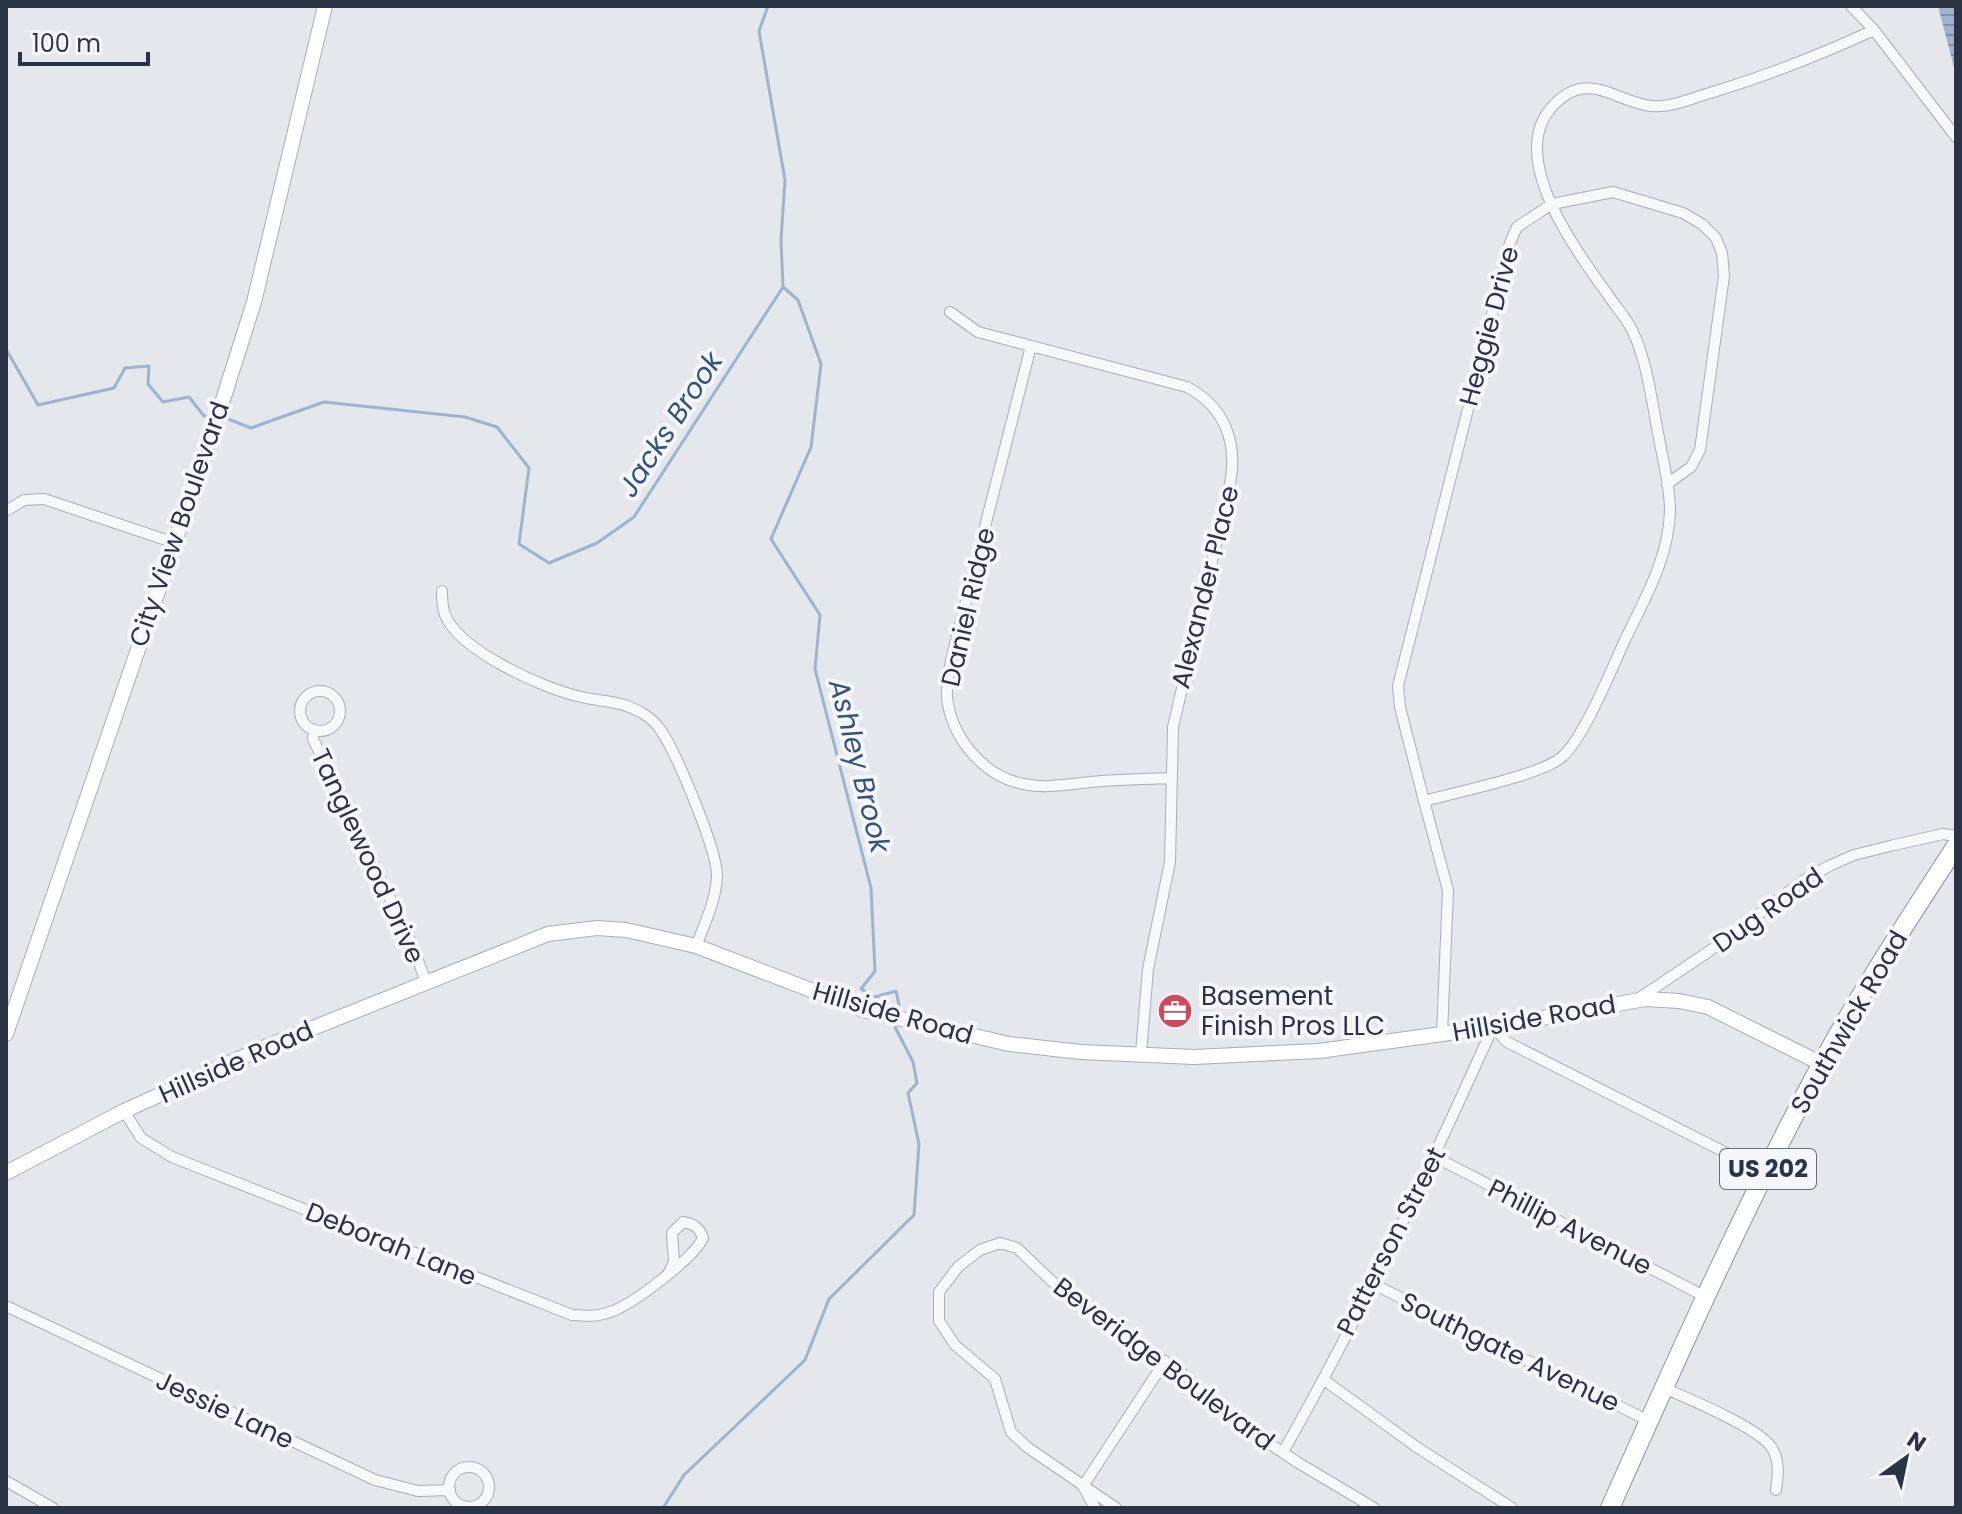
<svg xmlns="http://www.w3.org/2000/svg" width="1962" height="1514" font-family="Poppins,sans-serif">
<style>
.water{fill:url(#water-rules)}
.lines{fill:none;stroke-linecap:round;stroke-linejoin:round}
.stream{stroke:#9fb4cc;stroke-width:3}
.street-casing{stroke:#a9aeb7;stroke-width:12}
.secondary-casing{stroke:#a9aeb7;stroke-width:16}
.highway-casing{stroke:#8b94a3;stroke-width:20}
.street{stroke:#f7f8fa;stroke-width:10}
.secondary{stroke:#fff;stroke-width:14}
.highway{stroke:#fff;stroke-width:18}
.labels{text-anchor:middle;stroke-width:8;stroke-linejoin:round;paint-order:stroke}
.shield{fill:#f4f6f9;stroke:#676e7b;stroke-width:2}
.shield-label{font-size:24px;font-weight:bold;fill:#2b3445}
.street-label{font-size:26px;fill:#2b3445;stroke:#f4f6f9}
.poi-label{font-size:26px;fill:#2b3445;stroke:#f4f6f9;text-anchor:start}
.water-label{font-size:28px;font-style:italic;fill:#34527a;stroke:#f4f6f9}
</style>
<defs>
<pattern id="water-rules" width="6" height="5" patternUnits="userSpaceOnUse" patternTransform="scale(2)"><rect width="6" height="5" fill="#9fb4cc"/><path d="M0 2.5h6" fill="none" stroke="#8293a7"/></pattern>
</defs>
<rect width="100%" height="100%" fill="#e4e7ec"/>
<!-- water -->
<path class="water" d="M1938 6H1956V75Z"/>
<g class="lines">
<!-- stream -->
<path class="stream" d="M783 287 798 300 821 364 811 447 771 539 820 615 815 669 871 888 875 971 861 989 875 997 896 991 900 1010
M6 349 38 405 114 388 125 368 149 366 148 384 163 402 189 397 204 416H211
M223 417 251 428 324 402 465 417 497 427 529 468 519 544 549 563 597 543 634 517 783 287 781 240 785 180 759 31 768 6
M663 1508 684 1475 805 1360 829 1299 914 1215 919 1144 908 1093 917 1083 913 1062 895 1027"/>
<!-- street casing -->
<g class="street-casing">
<path id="street" d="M1851 6 1874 30 1956 137
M950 312 978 332 1187 387C1225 407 1238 443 1230 484L1173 727 1170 862 1148 969 1141 1053
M1031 346 951 660C949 672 946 685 947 697 951 737 983 776 1023 784 1047 789 1068 784 1091 782 1118 779 1145 779 1171 778
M6 511 24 500 44 499 172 542
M442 591C442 599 442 607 445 615 460 651 541 687 577 696 600 702 621 700 642 713 649 717 655 722 660 729 676 752 717 849 717 876 716 900 705 923 696 946
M300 711a20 20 0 1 1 40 0a20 20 0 1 1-40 0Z
M314 730 313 739 411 942 426 982
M1424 801 1400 707 1398 686 1510 243 1517 227 1552 204 1613 192 1683 213 1702 224 1716 238 1722 253 1724 276 1700 450 1691 467 1667 484
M1638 999 1711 950 1807 878 1831 865 1854 855 1894 845 1943 834 1956 836
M1442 1034 1448 890 1424 801C1456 792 1539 776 1562 757 1584 738 1612 668 1625 640 1645 598 1669 558 1670 510 1670 486 1663 461 1659 438 1652 404 1648 364 1633 332 1627 318 1614 305 1606 292 1575 250 1508 158 1551 108 1587 67 1615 102 1651 106 1671 108 1692 98 1710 93 1766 76 1820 55 1874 30
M124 1111 141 1138 172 1157 572 1315C585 1316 597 1317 610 1312 632 1305 694 1258 703 1238 699 1227 694 1224 683 1222L672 1233 674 1262 669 1272
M1435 1157 1706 1297
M1371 1283 1649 1421
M6 1306 375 1480 418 1491 450 1490
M1324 1380 1418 1448 1512 1508
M1664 1388C1687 1398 1760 1428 1772 1448 1780 1462 1778 1475 1776 1490
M1283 1452C1361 1315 1428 1171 1493 1027L1507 1042 1766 1173
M449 1487a20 20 0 1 1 40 0a20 20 0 1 1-40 0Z
M6 1481 53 1508
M1095 1508 1083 1486 1165 1361
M1116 1508 1027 1447 1011 1432 995 1379 955 1345 939 1321V1292L958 1267 980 1250 1000 1243 1017 1248 1062 1291 1187 1377 1225 1414 1297 1462 1374 1508"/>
</g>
<!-- secondary casing -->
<g class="secondary-casing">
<path id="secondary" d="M6 1034 215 425 254 302 325 6
M6 1173 124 1111 258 1050 548 934 597 928 626 930 696 946 863 1010 1009 1044 1081 1052 1194 1057 1319 1051 1493 1027 1645 999 1679 1001 1708 1007 1822 1064"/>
</g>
<!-- highway casing -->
<g class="highway-casing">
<path id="highway" d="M1610 1508C1677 1358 1744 1207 1822 1063 1863 988 1910 917 1956 846"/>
</g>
<!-- street -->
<use href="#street" class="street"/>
<!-- secondary -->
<use href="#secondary" class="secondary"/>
<!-- highway -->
<use href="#highway" class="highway"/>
</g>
<!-- icons -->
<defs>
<g id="office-disc" transform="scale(1.8)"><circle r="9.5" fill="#d1495b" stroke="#f4f6f9"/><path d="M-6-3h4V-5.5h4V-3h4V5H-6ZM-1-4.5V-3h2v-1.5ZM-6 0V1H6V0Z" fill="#fff"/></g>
</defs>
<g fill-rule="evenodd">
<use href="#office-disc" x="1175" y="1011"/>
</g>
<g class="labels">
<!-- shield labels -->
<rect class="shield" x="1720" y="1149" width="96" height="40" rx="6"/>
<g class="shield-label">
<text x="1768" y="1177">US 202</text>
</g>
<!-- street labels -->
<g class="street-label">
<text transform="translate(1489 326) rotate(-75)" y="9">Heggie Drive</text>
<text transform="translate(179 524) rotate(-71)" y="9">City View Boulevard</text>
<text transform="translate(1205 587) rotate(-76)" y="9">Alexander Place</text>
<text transform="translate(968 607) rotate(-77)" y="9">Daniel Ridge</text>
<text transform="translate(368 856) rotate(65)" y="9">Tanglewood Drive</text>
<text transform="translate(1768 910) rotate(-35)" y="9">Dug Road</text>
<text transform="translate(893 1013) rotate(16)" y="9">Hillside Road</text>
<text transform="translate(1534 1018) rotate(-10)" y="9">Hillside Road</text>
<text transform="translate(1849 1022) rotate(-60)" y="9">Southwick Road</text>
<text transform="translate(236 1062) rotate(-24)" y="9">Hillside Road</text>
<text transform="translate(1570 1227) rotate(27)" y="9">Phillip Avenue</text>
<text transform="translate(1391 1241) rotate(-63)" y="9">Patterson Street</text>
<text transform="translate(391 1244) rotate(22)" y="9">Deborah Lane</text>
<text transform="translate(1510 1352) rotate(26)" y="9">Southgate Avenue</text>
<text transform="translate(1164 1364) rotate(37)" y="9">Beveridge Boulevard</text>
<text transform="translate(225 1410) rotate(25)" y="9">Jessie Lane</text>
</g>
<!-- poi labels -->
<g class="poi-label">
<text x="1201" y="1005">Basement<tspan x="1201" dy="30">Finish Pros LLC</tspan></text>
</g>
<!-- water labels -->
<g class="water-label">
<text transform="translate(670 424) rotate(-57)" y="10">Jacks Brook</text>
<text transform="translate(860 766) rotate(76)" y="10">Ashley Brook</text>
</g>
</g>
<!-- border -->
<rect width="1962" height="1514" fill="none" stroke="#2b3445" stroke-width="16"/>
<!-- north arrow -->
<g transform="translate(1906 1458) rotate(33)" stroke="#f4f6f9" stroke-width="6" paint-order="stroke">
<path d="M0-6L14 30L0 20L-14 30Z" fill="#2b3445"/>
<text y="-12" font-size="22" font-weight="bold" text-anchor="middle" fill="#2b3445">N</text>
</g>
<!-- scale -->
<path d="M20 52v12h128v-12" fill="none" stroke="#2b3445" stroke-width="4"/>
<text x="32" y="52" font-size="24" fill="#2b3445" stroke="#f4f6f9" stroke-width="6" paint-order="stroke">100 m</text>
</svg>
